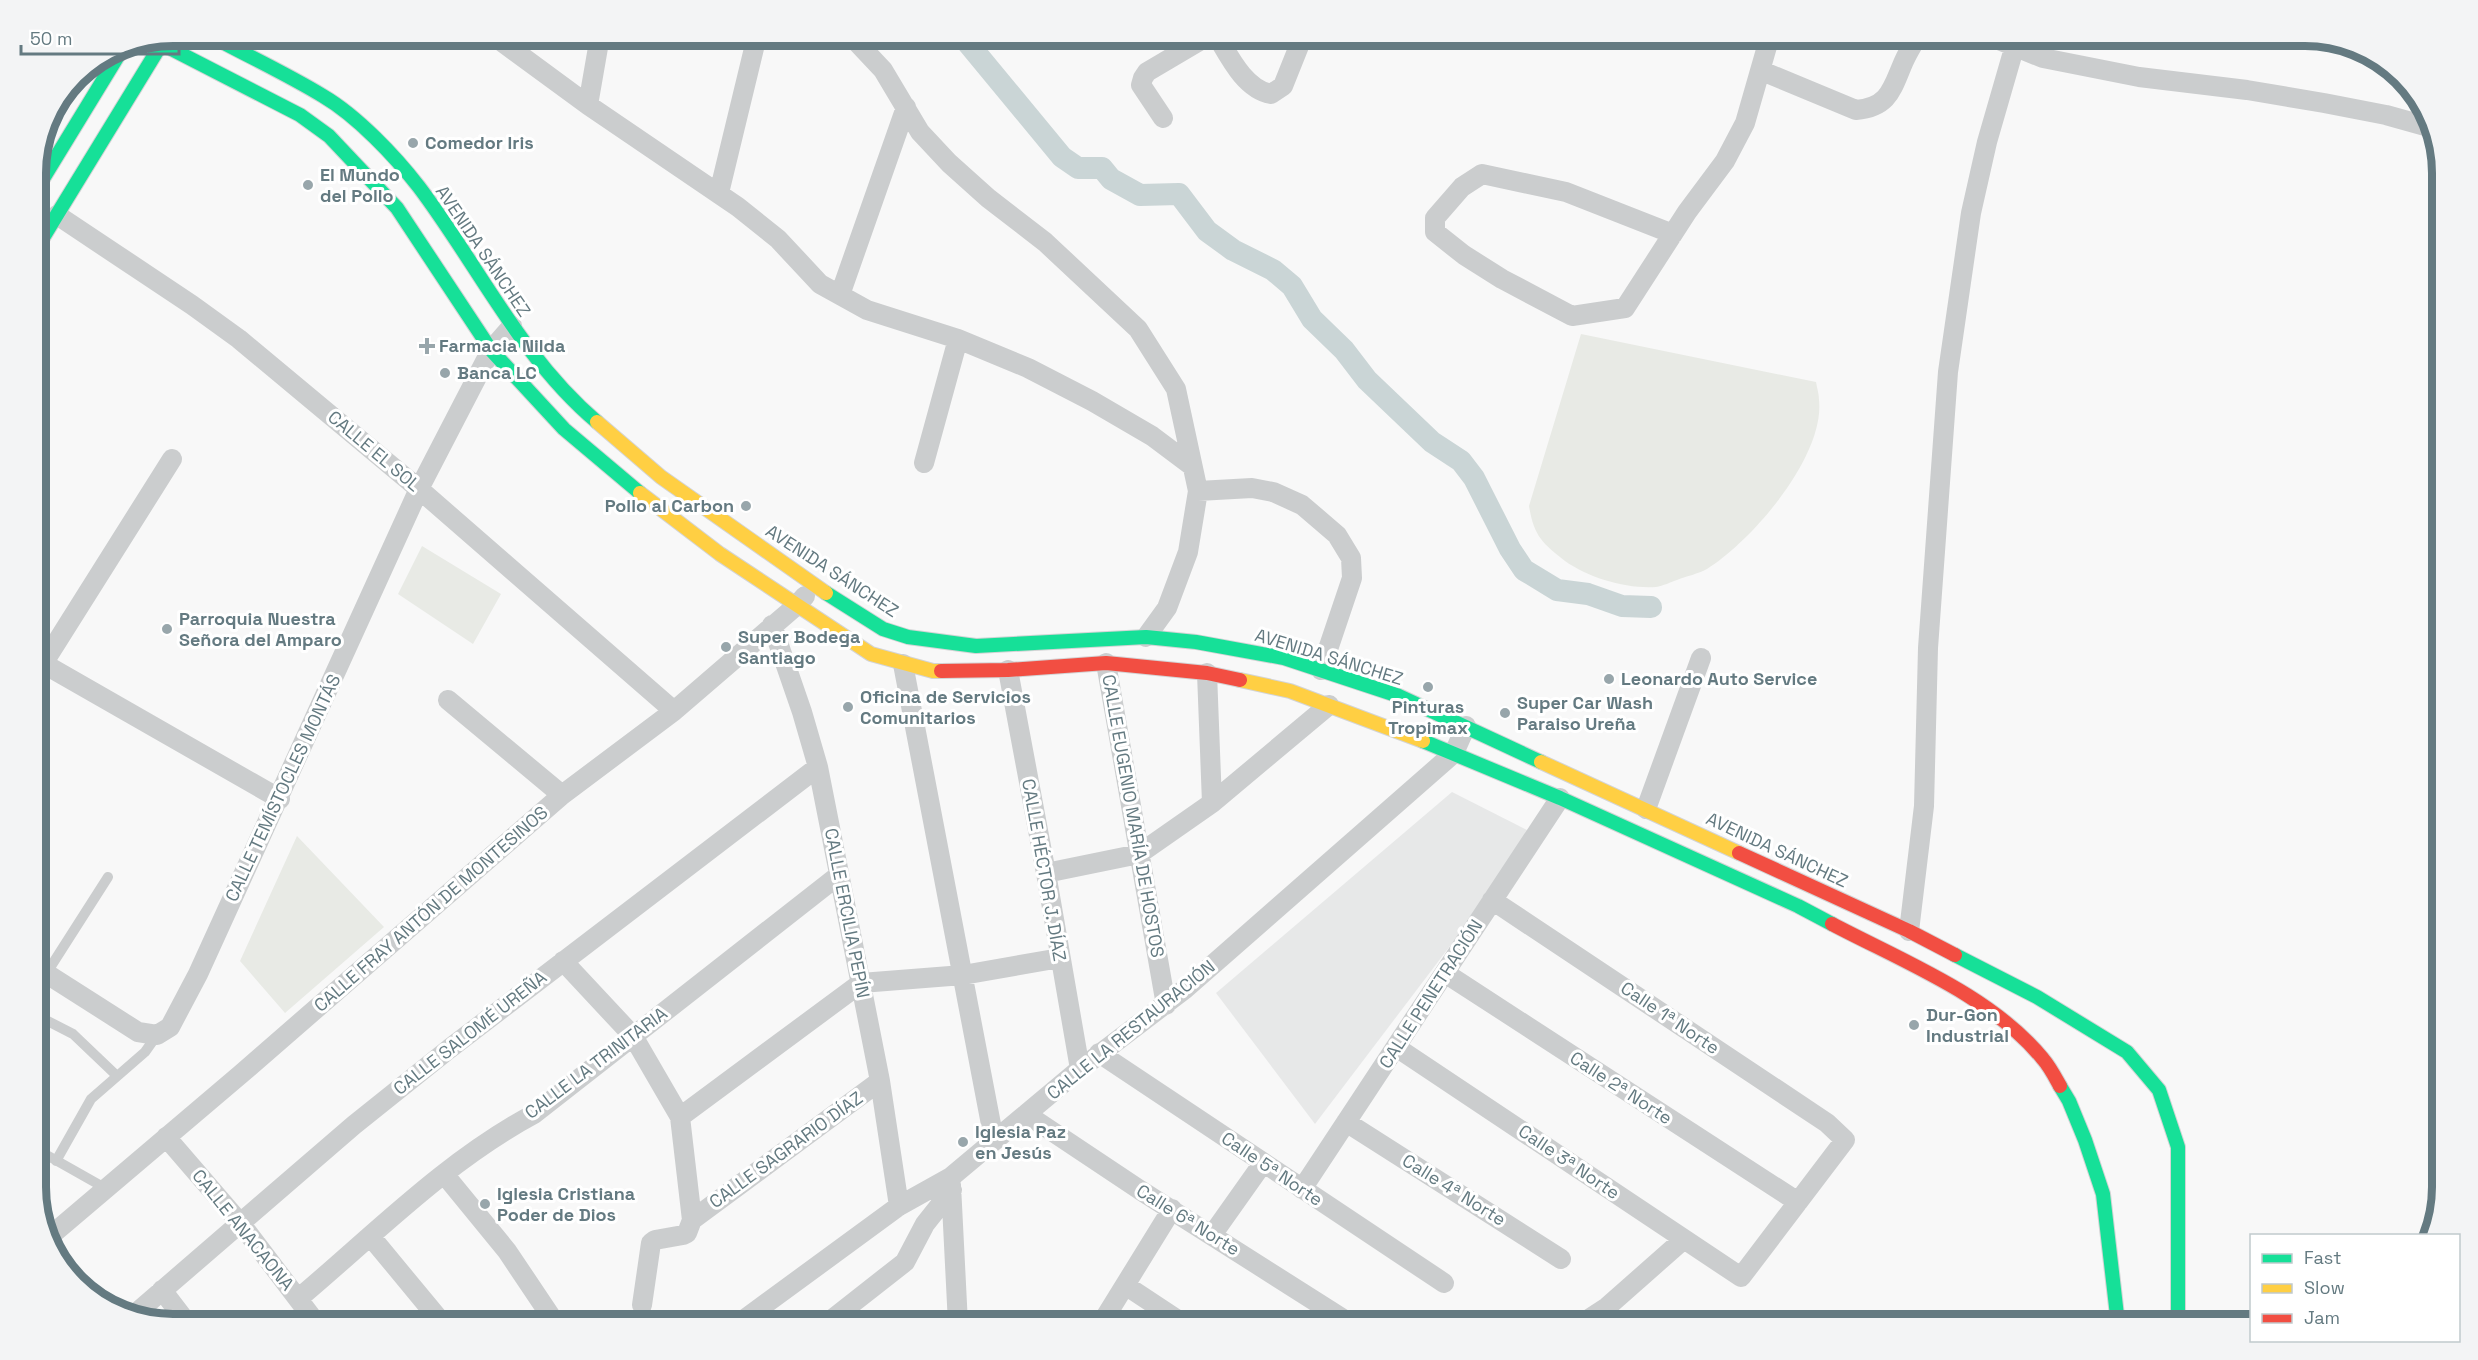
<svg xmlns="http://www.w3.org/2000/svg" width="2478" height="1360" font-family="'Space Grotesk',sans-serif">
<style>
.built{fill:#e7e8e8}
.green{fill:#e8eae5}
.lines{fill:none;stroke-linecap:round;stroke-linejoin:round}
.canal{stroke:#cad5d6;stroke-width:22}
.fast-casing{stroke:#d3d4d5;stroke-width:16}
.slow-casing{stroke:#d3d4d5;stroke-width:16}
.jam-casing{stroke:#d3d4d5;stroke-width:16}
.lane{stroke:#cbcdce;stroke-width:10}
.street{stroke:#cbcdce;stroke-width:20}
.fast{stroke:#16e098;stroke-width:14}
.slow{stroke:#ffcf43;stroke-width:14}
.jam{stroke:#f24e42;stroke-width:14}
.poi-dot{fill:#98a6ab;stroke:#fff;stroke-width:2}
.labels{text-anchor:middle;stroke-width:6;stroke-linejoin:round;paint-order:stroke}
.poi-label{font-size:18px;font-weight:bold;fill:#647a81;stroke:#fff;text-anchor:start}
.street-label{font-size:18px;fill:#647a81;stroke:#fff}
.rim{fill:none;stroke:#647a81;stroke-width:8}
</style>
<rect width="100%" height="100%" fill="#f8f8f8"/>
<!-- built -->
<path class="built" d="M1452 792 1535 834 1315 1124 1216 993Z"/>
<!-- green -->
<path class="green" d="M1581 334 1816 382C1817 388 1819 394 1819 400 1825 456 1752 541 1707 569 1698 574 1687 576 1677 580 1671 582 1663 586 1656 587 1626 589 1589 578 1565 561 1542 543 1534 536 1529 506Z
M422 546 501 594 473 644 398 594Z
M297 836 384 927 285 1013 240 961Z"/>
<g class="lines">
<!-- canal -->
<path class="canal" d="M962 36 1062 157 1078 168H1102L1111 179 1140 195 1179 194 1207 231 1233 250 1273 270 1292 286 1312 319 1344 350 1367 380 1432 442 1461 461 1474 478 1510 549 1524 570 1557 590 1588 594 1622 606 1651 607"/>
<!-- fast casing -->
<g class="fast-casing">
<path id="fast" d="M211 36C248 56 287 74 323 96 357 116 395 156 419 187 478 265 521 358 597 422
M154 40 300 115 329 136 397 208 491 350 564 429 640 493
M36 190 124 46
M36 249 165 38
M826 593 883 629 908 637 976 646 1146 637 1196 642 1284 658 1399 696 1541 762
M1423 741 1560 798 1798 906 1832 924
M1955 955 2037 997 2127 1052 2159 1090 2178 1147V1324
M2060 1086 2069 1101 2085 1140 2103 1194 2118 1324"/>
</g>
<!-- slow casing -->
<g class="slow-casing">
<path id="slow" d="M597 422 661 477 826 593
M640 493 720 554 871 654 933 671H941
M1240 680 1290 691 1423 741
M1541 762 1739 853"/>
</g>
<!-- jam casing -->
<g class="jam-casing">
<path id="jam" d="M941 671 1008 670 1106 663 1207 673 1240 680
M1739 853 1909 931 1955 955
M1832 924C1902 961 1992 996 2043 1059 2050 1067 2055 1077 2060 1086"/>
</g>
<!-- lane -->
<path class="lane" d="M46 974 108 877
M36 1015 73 1034 116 1075
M36 1149 105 1188
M56 1161 91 1099 145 1052 157 1035"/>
<!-- street -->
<path class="street" d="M494 36 588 105 738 207 778 239 820 284 867 310 958 339 1028 368 1092 401 1152 436 1192 466
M851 36 883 70 920 132 949 163 988 198 1045 242 1138 329 1176 389 1198 491 1188 552 1167 608 1146 637
M1217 36C1230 58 1245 89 1271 94L1283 86 1303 36
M1989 36 2043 58 2139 77 2247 90 2324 103 2386 115 2429 127
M1762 71 1856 110C1890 107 1892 88 1904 61 1908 52 1913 44 1918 36
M588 105 600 36
M1163 118 1141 85 1143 78 1147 72 1208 36
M719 193 757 36
M57 215 192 305 239 339 419 489 674 711
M1673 234 1566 192 1482 174 1462 187 1435 218V232L1464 255 1502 279 1572 316 1625 308 1687 212 1725 161 1745 123 1770 36
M840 295 906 107
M924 463 958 339
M1198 491 1252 488 1273 492 1302 505 1337 535 1351 558 1352 578 1321 670
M772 625 802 712 818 767 880 1081 899 1206
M1106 663 1166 1005
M44 664 280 799
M903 664 994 1140
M1008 670 1046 873 1080 1069
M1207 673 1212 803
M36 675 172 459
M448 700 562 795
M1646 809 1701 658
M1046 873 1139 854 1212 803 1329 705
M1909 931 1924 806 1928 648 1948 372 1971 213 1987 142 2015 45
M563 961 633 1036 680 1117 692 1220 687 1233 683 1235 655 1240 651 1243 642 1305
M36 967 138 1032 157 1035 170 1027 198 974 419 489 491 350 512 326
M1445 973 1798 1202
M1396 1047 1741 1277 1845 1140 1827 1123 1492 900
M1099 1053 1444 1283
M1026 1114 1140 1190 1351 1324
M680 1117 861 983 963 975 1060 958
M1346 1122 1561 1259
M166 1137 241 1224 317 1324
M444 1174 507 1251 556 1324
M951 1185 958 1324
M1302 1189 1560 798
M692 1220 880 1081
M1212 1235 1263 1163
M49 1237 241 1074 562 795 674 711 796 606 805 596
M371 1237 443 1324
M1125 1285 1184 1324
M162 1290 188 1324
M299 1298C374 1235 446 1161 534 1114L839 875
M135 1314 354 1125 449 1049 818 767
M738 1324 899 1206 951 1177 1080 1069 1185 989 1454 753 1466 726
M826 1324 905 1262 925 1224 952 1190
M1101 1324 1172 1209
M1581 1324 1607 1307 1684 1239"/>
<!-- fast -->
<use href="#fast" class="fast"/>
<!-- slow -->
<use href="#slow" class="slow"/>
<!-- jam -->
<use href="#jam" class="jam"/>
</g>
<!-- markers -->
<g class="poi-dot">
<circle cx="413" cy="143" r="6"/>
<circle cx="308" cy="185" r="6"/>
<path d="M424 337h6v6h6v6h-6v6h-6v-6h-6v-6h6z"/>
<circle cx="445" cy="373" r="6"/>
<circle cx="746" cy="506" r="6"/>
<circle cx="167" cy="629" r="6"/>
<circle cx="726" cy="647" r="6"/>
<circle cx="1609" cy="679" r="6"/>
<circle cx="1428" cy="687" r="6"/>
<circle cx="848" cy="707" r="6"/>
<circle cx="1505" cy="713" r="6"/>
<circle cx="1914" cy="1025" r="6"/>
<circle cx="963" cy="1142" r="6"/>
<circle cx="485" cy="1204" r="6"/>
</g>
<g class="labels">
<!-- poi labels -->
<g class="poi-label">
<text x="425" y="149">Comedor Iris</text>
<text x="320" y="181">El Mundo<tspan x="320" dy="21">del Pollo</tspan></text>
<text x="439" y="352">Farmacia Nilda</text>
<text x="457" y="379">Banca LC</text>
<text x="734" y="512" text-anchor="end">Pollo al Carbon</text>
<text x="179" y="625">Parroquia Nuestra<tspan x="179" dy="21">Señora del Amparo</tspan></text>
<text x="738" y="643">Super Bodega<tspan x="738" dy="21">Santiago</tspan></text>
<text x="1621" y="685">Leonardo Auto Service</text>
<text x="860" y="703">Oficina de Servicios<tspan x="860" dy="21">Comunitarios</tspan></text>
<text x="1517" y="709">Super Car Wash<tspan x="1517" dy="21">Paraiso Ureña</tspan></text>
<text x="1428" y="713" text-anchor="middle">Pinturas<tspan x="1428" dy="21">Tropimax</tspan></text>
<text x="1926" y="1021">Dur-Gon<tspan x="1926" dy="21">Industrial</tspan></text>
<text x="975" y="1138">Iglesia Paz<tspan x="975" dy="21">en Jesús</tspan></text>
<text x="497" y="1200">Iglesia Cristiana<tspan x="497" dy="21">Poder de Dios</tspan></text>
</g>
<!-- street labels -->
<g class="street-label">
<text transform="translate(483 251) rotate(56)" y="6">AVENIDA SÁNCHEZ</text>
<text transform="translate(374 451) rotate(40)" y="6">CALLE EL SOL</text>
<text transform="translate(832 571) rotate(33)" y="6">AVENIDA SÁNCHEZ</text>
<text transform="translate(1329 657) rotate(17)" y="6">AVENIDA SÁNCHEZ</text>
<text transform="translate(283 788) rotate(-65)" y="6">CALLE TEMÍSTOCLES MONTÁS</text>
<text transform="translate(1133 816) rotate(80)" y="6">CALLE EUGENIO MARÍA DE HOSTOS</text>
<text transform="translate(1777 850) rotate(25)" y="6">AVENIDA SÁNCHEZ</text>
<text transform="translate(1044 870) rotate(80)" y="6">CALLE HÉCTOR J. DÍAZ</text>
<text transform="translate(431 909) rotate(-41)" y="6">CALLE FRAY ANTÓN DE MONTESINOS</text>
<text transform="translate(847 913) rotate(79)" y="6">CALLE ERCILIA PEPÍN</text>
<text transform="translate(1431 994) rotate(-57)" y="6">CALLE PENETRACIÓN</text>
<text transform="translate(1670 1018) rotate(34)" y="6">Calle 1ª Norte</text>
<text transform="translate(1131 1030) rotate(-39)" y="6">CALLE LA RESTAURACIÓN</text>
<text transform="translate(470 1033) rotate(-38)" y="6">CALLE SALOMÉ UREÑA</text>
<text transform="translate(596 1063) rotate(-37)" y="6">CALLE LA TRINITARIA</text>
<text transform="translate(1621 1088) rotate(33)" y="6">Calle 2ª Norte</text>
<text transform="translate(786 1150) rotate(-36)" y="6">CALLE SAGRARIO DÍAZ</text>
<text transform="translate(1569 1162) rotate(34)" y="6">Calle 3ª Norte</text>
<text transform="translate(1272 1169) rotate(34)" y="6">Calle 5ª Norte</text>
<text transform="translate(1454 1190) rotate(32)" y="6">Calle 4ª Norte</text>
<text transform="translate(1188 1220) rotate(32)" y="6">Calle 6ª Norte</text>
<text transform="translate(243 1230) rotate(51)" y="6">CALLE ANACAONA</text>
</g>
</g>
<!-- crop -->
<path d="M0 0H2478V1360H0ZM173 46H2305A127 127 0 0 1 2432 173V1187A127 127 0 0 1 2305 1314H173A127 127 0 0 1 46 1187V173A127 127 0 0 1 173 46Z" fill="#f3f4f5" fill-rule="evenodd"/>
<path class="rim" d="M173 46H2305A127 127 0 0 1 2432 173V1187A127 127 0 0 1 2305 1314H173A127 127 0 0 1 46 1187V173A127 127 0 0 1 173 46Z"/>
<!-- legend -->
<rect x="2250" y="1234" width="210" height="108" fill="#ffffff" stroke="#c1cacd" stroke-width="1.5"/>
<rect x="2262" y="1254" width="30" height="9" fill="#16e098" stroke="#c1cacd" stroke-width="1.5"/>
<text x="2304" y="1264" font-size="18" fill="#647a81">Fast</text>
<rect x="2262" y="1284" width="30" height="9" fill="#ffcf43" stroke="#c1cacd" stroke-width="1.5"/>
<text x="2304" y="1294" font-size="18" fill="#647a81">Slow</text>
<rect x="2262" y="1314" width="30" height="9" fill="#f24e42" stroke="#c1cacd" stroke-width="1.5"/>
<text x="2304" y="1324" font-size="18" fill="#647a81">Jam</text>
<!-- scale -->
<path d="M21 45v9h158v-9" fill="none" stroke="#647a81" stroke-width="3"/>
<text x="30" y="45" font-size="18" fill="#647a81" stroke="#ffffff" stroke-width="4.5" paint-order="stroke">50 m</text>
</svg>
